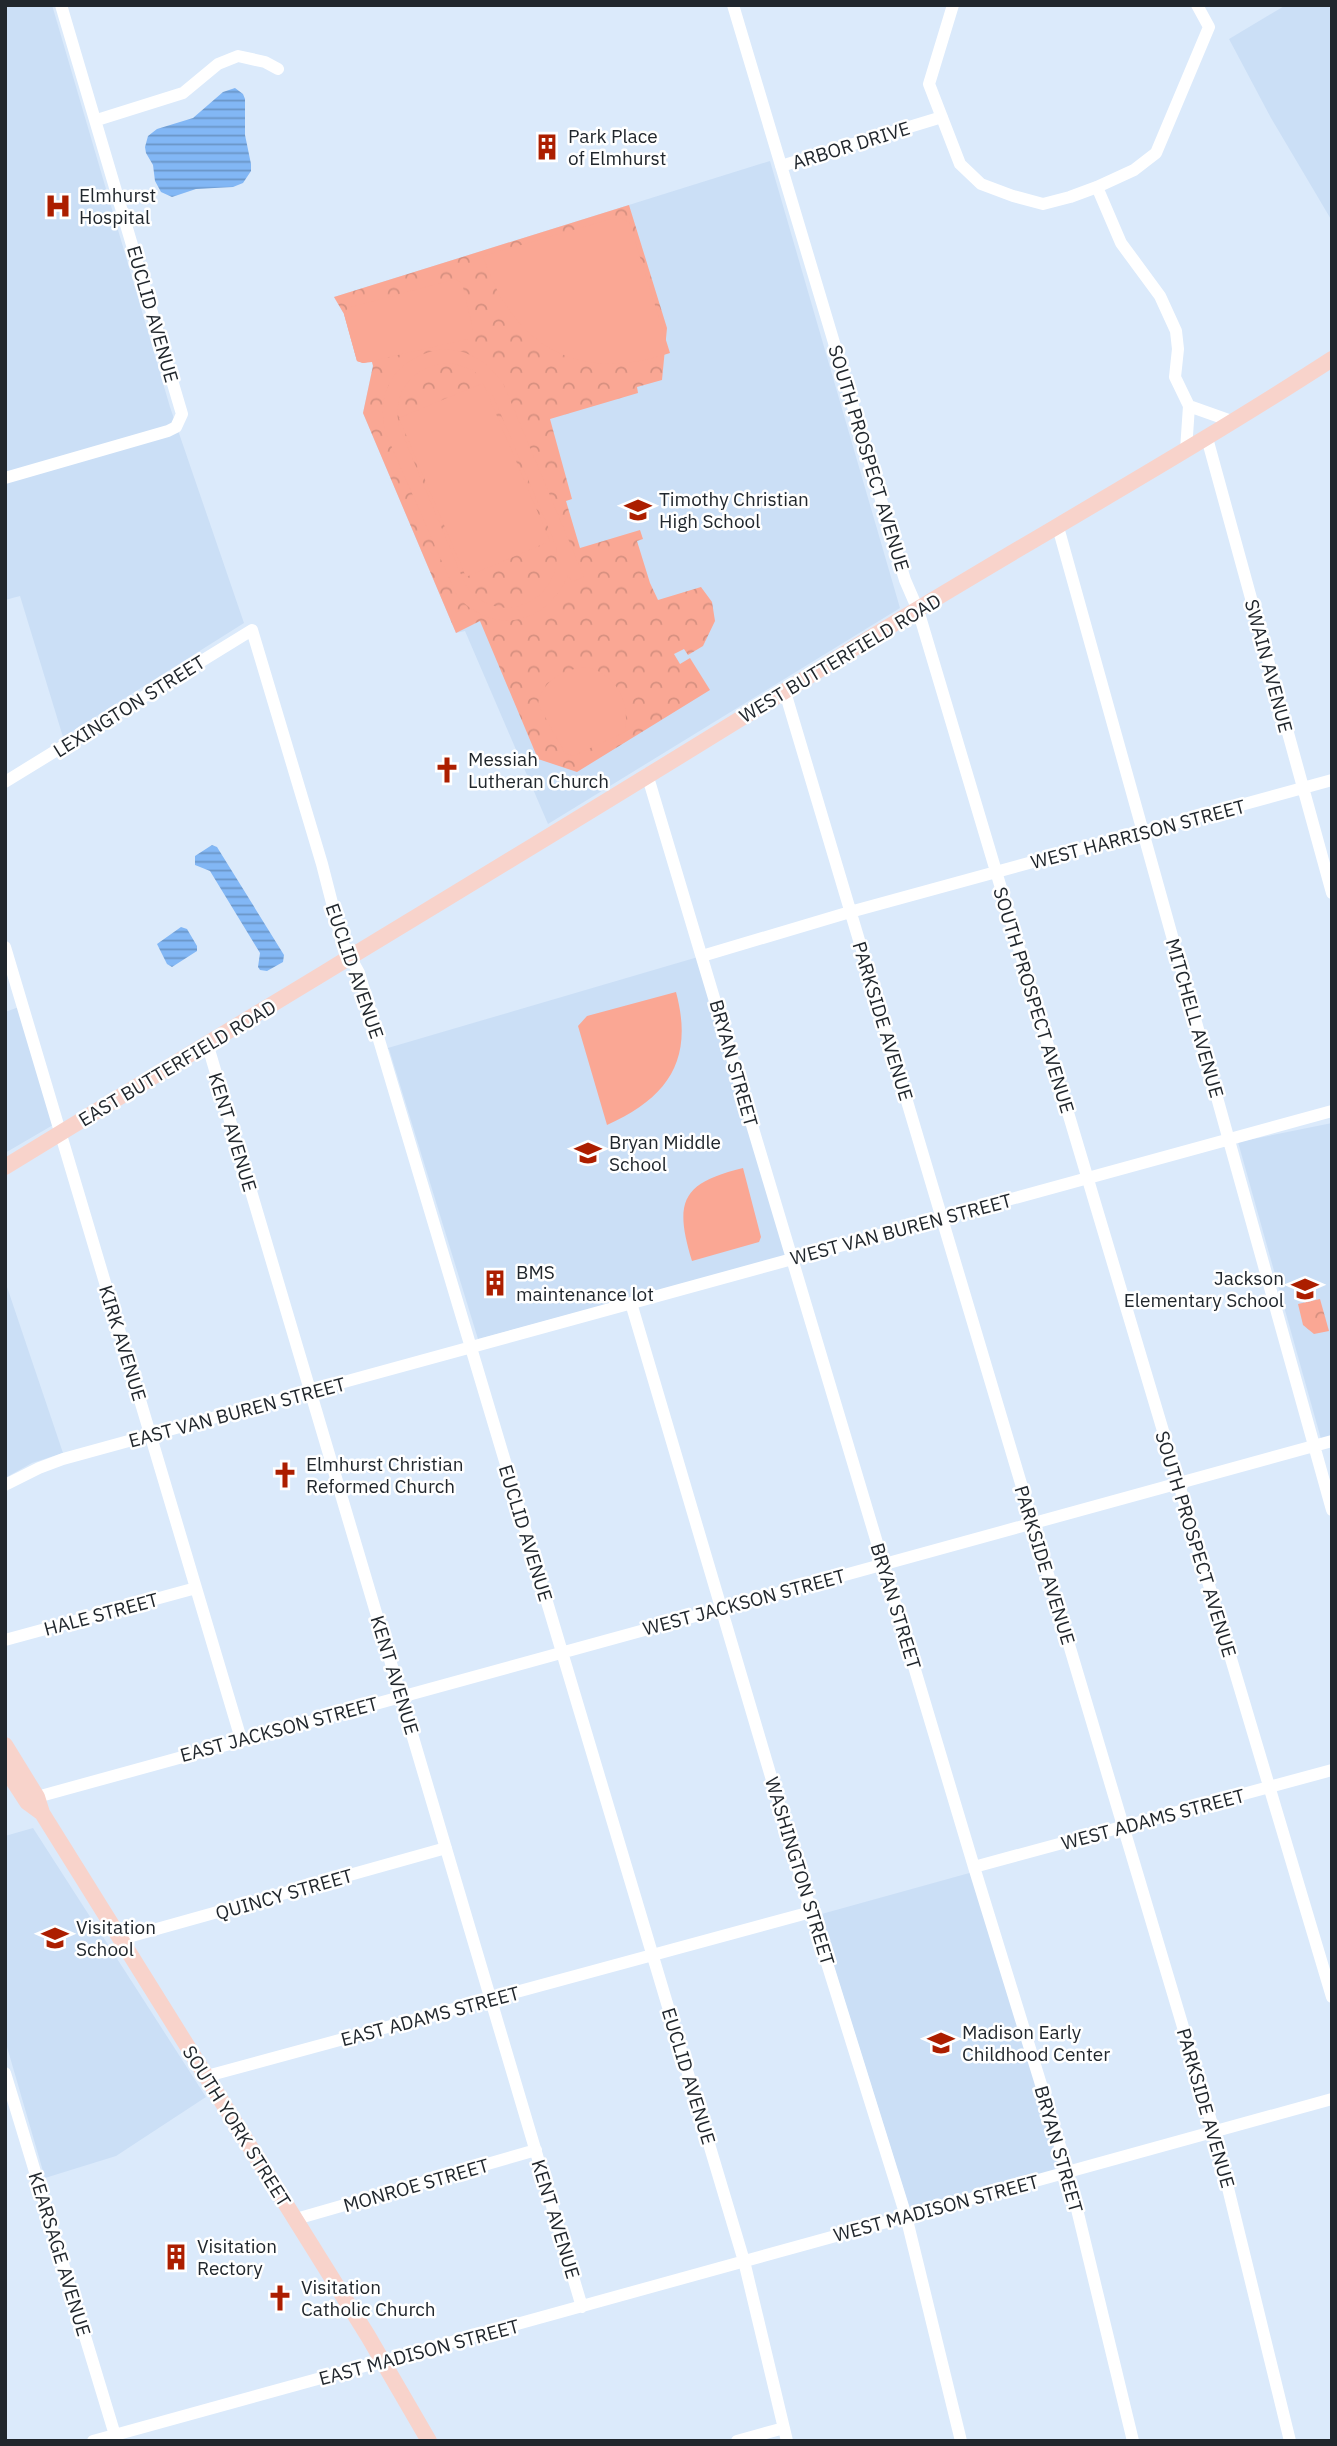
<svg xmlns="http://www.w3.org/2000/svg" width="1337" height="2446" font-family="'IBM Plex Sans',sans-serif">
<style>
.built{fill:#cbdff6}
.park{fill:url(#park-crowns)}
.garden{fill:#faa794;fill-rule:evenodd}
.water{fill:url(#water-rules)}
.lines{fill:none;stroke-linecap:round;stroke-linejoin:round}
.minor{stroke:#fff;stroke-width:12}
.major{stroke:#f8d3cb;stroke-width:16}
.labels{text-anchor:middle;stroke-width:5;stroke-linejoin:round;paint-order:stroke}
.poi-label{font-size:19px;fill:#21272d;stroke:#fff;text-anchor:start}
.street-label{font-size:19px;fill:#21272d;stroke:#fff}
</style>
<defs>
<pattern id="park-crowns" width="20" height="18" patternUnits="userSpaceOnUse" patternTransform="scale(1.75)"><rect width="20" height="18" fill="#faa794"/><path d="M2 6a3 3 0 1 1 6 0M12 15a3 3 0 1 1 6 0" fill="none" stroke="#d69080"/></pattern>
<pattern id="water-rules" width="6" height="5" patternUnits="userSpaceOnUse" patternTransform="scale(1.75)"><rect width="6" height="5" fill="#82b7f5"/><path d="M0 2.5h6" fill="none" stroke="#6a95c7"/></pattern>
</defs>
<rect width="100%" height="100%" fill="#dbeafb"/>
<!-- built -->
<path class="built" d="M5 5H52L170 407 244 623 63 737 20 596 5 600Z
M1286 5H1332V221L1271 118 1229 39Z
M770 161 900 608 548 824 465 631 456 633 363 413 373 365 372 361 363 363 357 361 344 314 334 297Z
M698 957 786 1256 478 1339 389 1049 381 1050Z
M19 1007 53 1125 5 1153V1012Z
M1332 1123V1435L1321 1439 1238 1142Z
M5 1281 63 1453 32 1463 5 1478Z
M33 1828 206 2097 116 2156 45 2178 5 2040V1836Z
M973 1872 1062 2170 910 2210 818 1915Z"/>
<!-- park -->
<path class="park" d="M629 205 667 328 662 380 637 387 638 393 550 419 572 499 566 501 580 548 640 530 643 539 637 541 650 583 658 600 701 587 712 602 715 621 703 646 688 655 684 649 674 654 680 664 690 658 710 690 577 772 538 759 480 621 456 633 363 413 373 366 372 362 363 363 357 361 344 314 334 297Z
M1320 1299 1329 1331 1314 1334 1303 1325 1298 1304Z"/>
<!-- garden -->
<path class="garden" d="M618 217 629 222 670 353C578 384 513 347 483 256Z
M455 279 462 283 473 329 468 339 363 363 357 361 344 314 348 308Z
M443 349C470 350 487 362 503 383L584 577 572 582 568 575C548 624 493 637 457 596L386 434C374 389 398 356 443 349ZM452 363 473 370 489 386 556 546C565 601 497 632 465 584L399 426C391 390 416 363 452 363Z
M483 383 550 541 466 577 399 418Z
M587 667C617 675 630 702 625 732L573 756 565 753 538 704C542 680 564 669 587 667Z
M676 992C694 1059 669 1097 607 1125L578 1026 587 1016Z
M743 1168 761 1237 759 1242 692 1261C674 1202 681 1183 743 1168Z"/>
<!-- water -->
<path class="water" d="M235 88 243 94 245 99V135L251 164V171L243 183 233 187 196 189 172 197 161 192 155 181 153 165 146 153 145 147 148 136 157 129 193 118 223 92Z
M212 845 217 847 284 955 283 962 267 971 260 970 258 967 260 953 210 871 195 865V856Z
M181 927 187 929 197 946V951L172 967 167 964 157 944Z"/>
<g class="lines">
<!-- minor -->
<path class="minor" d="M733 5 905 580 918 610 1332 1997
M953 5 929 84 960 164 981 184 1013 196 1043 204 1070 197 1097 187 1134 170 1156 153 1209 27 1197 5
M97 120 183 93 218 64 238 56 265 62 278 69
M781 166 942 117
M1097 187 1121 243 1160 296 1176 331 1178 349 1175 377 1189 406 1186 450
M1189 406 1234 422
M1207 438 1332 893
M5 478 168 431 176 427 182 414 61 5
M1058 527 1332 1510
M785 692 1214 2131 1290 2441
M647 774 974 1867 1068 2172 1133 2441
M5 782 252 630 322 864 342 942 359 973 744 2261 787 2441
M5 947 241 1739
M702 956 850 912 1332 780
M207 1043 582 2307
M631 1303 811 1912 906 2216 961 2441
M5 1485 39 1468 63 1459 1332 1111
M5 1640 196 1588
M37 1797 1332 1441
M974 1867 1332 1770
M121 1939 446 1848
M5 2073 115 2435
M207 2076 811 1912
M296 2219 536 2150
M93 2441 1332 2099
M737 2441 784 2428"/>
<!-- major -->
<path class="major" d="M5 1167C282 997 562 831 838 658 1001 556 1170 464 1332 359
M5 1745 37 1797 42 1813 368 2336 429 2441
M5 1768 27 1802 42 1813"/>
</g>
<!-- icons -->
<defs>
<g id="building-bare" transform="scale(2.1)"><path d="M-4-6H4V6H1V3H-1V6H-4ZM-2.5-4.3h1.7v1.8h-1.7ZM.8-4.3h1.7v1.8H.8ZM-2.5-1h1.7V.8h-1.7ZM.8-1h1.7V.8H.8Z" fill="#ac1e00" stroke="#fff" stroke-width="2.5" paint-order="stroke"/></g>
<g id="hospital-bare" transform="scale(2.1)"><path d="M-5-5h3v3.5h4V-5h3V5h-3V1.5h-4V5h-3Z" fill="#ac1e00" stroke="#fff" stroke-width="2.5" paint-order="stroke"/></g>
<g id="school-bare" transform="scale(2.1)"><path d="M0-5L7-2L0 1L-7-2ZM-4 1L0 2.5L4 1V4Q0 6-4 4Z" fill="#ac1e00" stroke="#fff" stroke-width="2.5" paint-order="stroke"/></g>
<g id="church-bare" transform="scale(2.1)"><path d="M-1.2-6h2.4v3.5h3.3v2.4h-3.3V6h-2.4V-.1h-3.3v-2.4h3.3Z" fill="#ac1e00" stroke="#fff" stroke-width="2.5" paint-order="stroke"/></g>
</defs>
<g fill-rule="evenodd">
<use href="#building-bare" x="547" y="147"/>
<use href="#hospital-bare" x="58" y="206"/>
<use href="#school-bare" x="638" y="510"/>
<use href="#church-bare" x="447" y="770"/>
<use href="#school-bare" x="588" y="1153"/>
<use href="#building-bare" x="495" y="1283"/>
<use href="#school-bare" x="1305" y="1289"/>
<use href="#church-bare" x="285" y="1475"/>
<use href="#school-bare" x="55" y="1938"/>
<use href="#school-bare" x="941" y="2043"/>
<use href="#building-bare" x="176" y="2257"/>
<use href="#church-bare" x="280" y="2298"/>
</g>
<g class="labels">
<!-- poi labels -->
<g class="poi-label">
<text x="568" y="143">Park Place<tspan x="568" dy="22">of Elmhurst</tspan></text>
<text x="79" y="202">Elmhurst<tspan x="79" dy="22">Hospital</tspan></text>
<text x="659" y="506">Timothy Christian<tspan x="659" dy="22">High School</tspan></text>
<text x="468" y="766">Messiah<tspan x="468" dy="22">Lutheran Church</tspan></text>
<text x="609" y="1149">Bryan Middle<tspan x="609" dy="22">School</tspan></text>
<text x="516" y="1279">BMS<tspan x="516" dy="22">maintenance lot</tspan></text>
<text x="1284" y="1285" text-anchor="end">Jackson<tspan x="1284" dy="22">Elementary School</tspan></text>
<text x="306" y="1471">Elmhurst Christian<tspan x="306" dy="22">Reformed Church</tspan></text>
<text x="76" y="1934">Visitation<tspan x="76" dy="22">School</tspan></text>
<text x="962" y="2039">Madison Early<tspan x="962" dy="22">Childhood Center</tspan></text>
<text x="197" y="2253">Visitation<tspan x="197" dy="22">Rectory</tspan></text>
<text x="301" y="2294">Visitation<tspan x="301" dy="22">Catholic Church</tspan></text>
</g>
<!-- street labels -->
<g class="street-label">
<text transform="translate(851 145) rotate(-17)" y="7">ARBOR DRIVE</text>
<text transform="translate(153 314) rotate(74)" y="7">EUCLID AVENUE</text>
<text transform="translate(869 458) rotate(73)" y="7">SOUTH PROSPECT AVENUE</text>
<text transform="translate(840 658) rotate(-31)" y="7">WEST BUTTERFIELD ROAD</text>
<text transform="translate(1269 666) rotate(75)" y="7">SWAIN AVENUE</text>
<text transform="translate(129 706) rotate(-32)" y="7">LEXINGTON STREET</text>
<text transform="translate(1138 834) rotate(-15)" y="7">WEST HARRISON STREET</text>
<text transform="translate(355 971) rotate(71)" y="7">EUCLID AVENUE</text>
<text transform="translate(1034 1000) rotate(73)" y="7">SOUTH PROSPECT AVENUE</text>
<text transform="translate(1195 1018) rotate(74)" y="7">MITCHELL AVENUE</text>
<text transform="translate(883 1021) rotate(73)" y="7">PARKSIDE AVENUE</text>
<text transform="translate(177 1063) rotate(-31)" y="7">EAST BUTTERFIELD ROAD</text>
<text transform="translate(734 1063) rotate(74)" y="7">BRYAN STREET</text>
<text transform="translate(233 1132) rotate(73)" y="7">KENT AVENUE</text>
<text transform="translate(901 1229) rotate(-15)" y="7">WEST VAN BUREN STREET</text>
<text transform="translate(123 1343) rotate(73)" y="7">KIRK AVENUE</text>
<text transform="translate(237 1412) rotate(-15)" y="7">EAST VAN BUREN STREET</text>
<text transform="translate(526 1533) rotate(73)" y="7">EUCLID AVENUE</text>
<text transform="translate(1196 1544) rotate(73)" y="7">SOUTH PROSPECT AVENUE</text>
<text transform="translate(1045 1565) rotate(73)" y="7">PARKSIDE AVENUE</text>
<text transform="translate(744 1602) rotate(-15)" y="7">WEST JACKSON STREET</text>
<text transform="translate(896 1606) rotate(73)" y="7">BRYAN STREET</text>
<text transform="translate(101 1614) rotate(-15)" y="7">HALE STREET</text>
<text transform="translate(395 1675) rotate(73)" y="7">KENT AVENUE</text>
<text transform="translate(279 1729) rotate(-15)" y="7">EAST JACKSON STREET</text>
<text transform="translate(1153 1819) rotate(-15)" y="7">WEST ADAMS STREET</text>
<text transform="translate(800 1871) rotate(73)" y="7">WASHINGTON STREET</text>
<text transform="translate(284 1894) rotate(-16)" y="7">QUINCY STREET</text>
<text transform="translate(430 2016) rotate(-15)" y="7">EAST ADAMS STREET</text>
<text transform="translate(689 2076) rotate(73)" y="7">EUCLID AVENUE</text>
<text transform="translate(1206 2108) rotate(74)" y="7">PARKSIDE AVENUE</text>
<text transform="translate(237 2126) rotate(58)" y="7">SOUTH YORK STREET</text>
<text transform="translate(1059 2149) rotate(74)" y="7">BRYAN STREET</text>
<text transform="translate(416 2185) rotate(-16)" y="7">MONROE STREET</text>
<text transform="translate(936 2208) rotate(-15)" y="7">WEST MADISON STREET</text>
<text transform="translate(556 2219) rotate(73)" y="7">KENT AVENUE</text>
<text transform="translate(60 2254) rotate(73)" y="7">KEARSAGE AVENUE</text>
<text transform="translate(419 2352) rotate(-15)" y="7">EAST MADISON STREET</text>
</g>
</g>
<!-- border -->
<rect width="1337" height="2446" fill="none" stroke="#21272d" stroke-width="14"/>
</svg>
